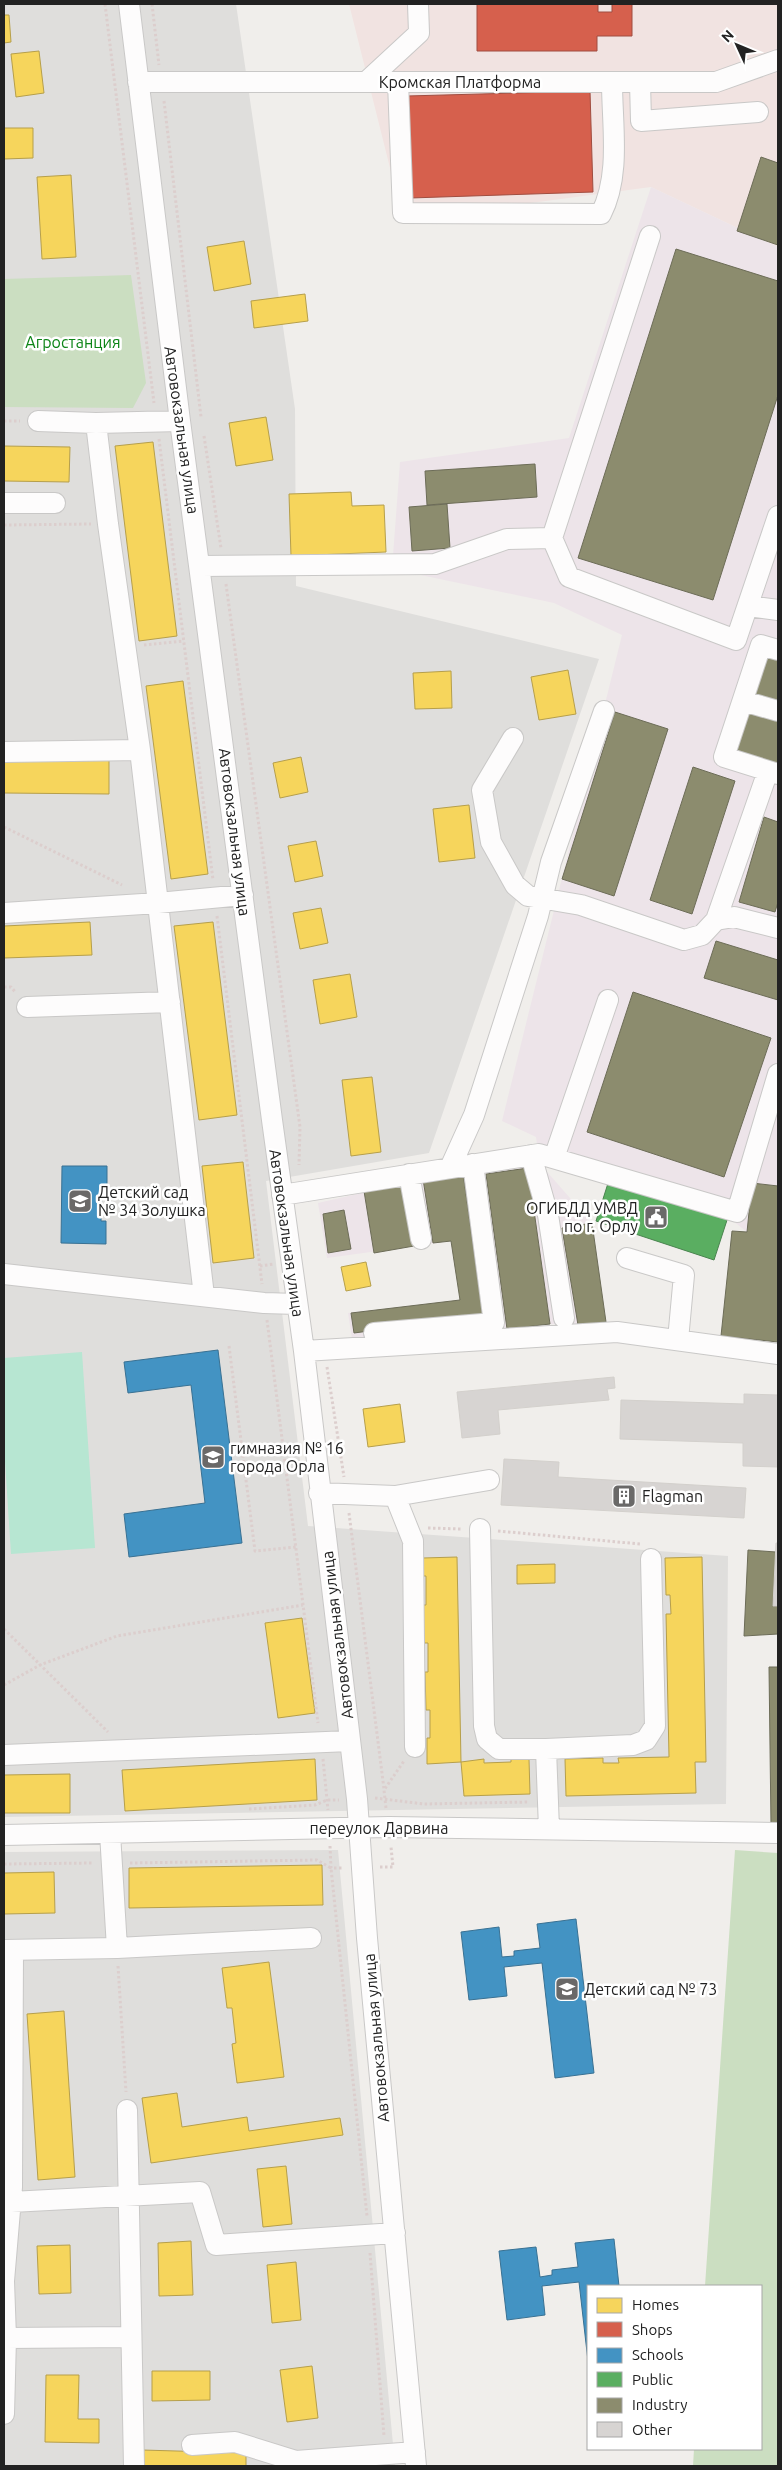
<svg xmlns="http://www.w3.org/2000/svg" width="782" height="2470" font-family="Ubuntu,sans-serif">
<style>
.residential{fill:#dfdedc}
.commercial{fill:#f1e3e1}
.industrial{fill:#ede4e9}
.forest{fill:#cbdec1}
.pitch{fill:#b7e6d2}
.homes{fill:#f6d55c;stroke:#b69f4b}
.shops{fill:#d6604d;stroke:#a04d40}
.schools{fill:#4393c3;stroke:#397193}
.public{fill:#5aae61;stroke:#49844e}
.industry{fill:#8c8c6e;stroke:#6c6c57}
.building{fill:#d7d4d2;stroke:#d3d0cc}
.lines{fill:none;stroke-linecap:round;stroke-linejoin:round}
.minor-casing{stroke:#c9c8c7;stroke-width:22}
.path{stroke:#dccecd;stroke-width:3;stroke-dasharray:2.5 2.5;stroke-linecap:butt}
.minor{stroke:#fdfcfc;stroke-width:20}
.labels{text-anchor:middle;stroke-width:5;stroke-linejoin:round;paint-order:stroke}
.street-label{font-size:16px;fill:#222;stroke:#fff}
.park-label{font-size:16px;fill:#0c8416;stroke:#fff}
.poi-label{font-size:16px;fill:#222;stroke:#fff;text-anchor:start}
</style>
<rect width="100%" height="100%" fill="#f0eeeb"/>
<!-- residential -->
<path class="residential" d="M4 4H236L295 409 296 586 599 659 429 1153 266 1181 308 1526 728 1556 726 1804 4 1817Z
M338 1850 395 2466H4V1852Z"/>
<!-- commercial -->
<path class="commercial" d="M349 4H778V247L651 187 403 220Z"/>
<!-- industrial -->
<path class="industrial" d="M651 187 778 247V1186L752 1183 747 1232 728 1217 541 1165 592 1223 606 1322 578 1325 550 1324 507 1329 352 1339 348 1313 460 1300 451 1241 327 1258 318 1203 423 1179 540 1165 536 1137 502 1121 622 635 554 603 392 569 400 462 569 438Z"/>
<!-- forest -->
<path class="forest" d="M131 275 146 383 133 408 4 407V279Z
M735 1850 778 1853V2466H693L694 2449H761V2286H705Z"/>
<!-- pitch -->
<path class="pitch" d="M82 1352 95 1548 11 1554 4 1446V1358Z"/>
<!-- homes -->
<path class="homes" d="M4 15H9L11 42 4 43Z
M39 51 44 93 16 97 11 54Z
M4 128H33V158L4 159Z
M71 175 76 257 42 259 37 177Z
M244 241 251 284 214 291 207 247Z
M305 294 308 321 254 328 251 301Z
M266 417 273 460 236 466 229 423Z
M153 442 177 636 139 641 115 446Z
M4 446 70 447 69 482 4 481Z
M351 492 352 506 384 505 386 552 291 556 289 494Z
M568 670 576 714 539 720 531 677Z
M451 671 452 708 415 709 413 673Z
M183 681 208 874 171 879 146 686Z
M301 757 308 792 280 798 273 763Z
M4 758 109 759V794L4 793Z
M469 805 475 858 439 862 433 809Z
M316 841 323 876 295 882 288 846Z
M321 908 328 943 300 949 293 913Z
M90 922 92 955 4 958V926Z
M213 922 237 1115 199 1120 174 926Z
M350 974 357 1017 320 1024 313 980Z
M372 1077 381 1152 351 1156 342 1080Z
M243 1162 254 1258 213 1263 202 1166Z
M366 1262 371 1286 346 1291 341 1267Z
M400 1404 405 1442 368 1447 363 1409Z
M457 1557 461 1762 427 1764V1738H430V1710H426L425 1672H428V1643H424L423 1605H426V1576H423V1558Z
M702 1557 706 1762H695L696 1793 566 1796 565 1759 603 1758V1763H619L618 1758 669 1757 666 1614H671L670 1595H666L665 1558Z
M555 1564V1583L517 1584V1565Z
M302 1618 315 1713 278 1718 265 1623Z
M315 1759 317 1800 125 1811 122 1770Z
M484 1759V1763L511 1762V1759H529L530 1794 464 1796 461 1762Z
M70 1774V1813H4V1775Z
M322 1865 323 1905 129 1908V1868Z
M54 1872 55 1913 4 1914V1873Z
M269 1962 284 2077 237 2083 232 2044 236 2043 232 2008H227L222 1968Z
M64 2011 75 2177 38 2180 27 2014Z
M177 2093 182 2127 247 2117 249 2131 340 2118 343 2135 151 2163 142 2098Z
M286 2166 292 2224 263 2227 257 2169Z
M191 2241 193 2295 159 2296 158 2243Z
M70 2245 71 2293 39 2294 37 2246Z
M296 2262 301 2320 272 2323 267 2265Z
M312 2366 318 2418 287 2422 280 2370Z
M152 2371H210V2400L152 2401Z
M46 2375H79L78 2419H99V2443L45 2442Z
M142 2450 246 2453V2466H142Z"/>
<!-- shops -->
<path class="shops" d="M477 4H598V12H612V4H632V36H597V51H477Z
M590 91 593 192 410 198 407 96Z"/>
<!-- schools -->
<path class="schools" d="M62 1166H107V1187H102L101 1221H106V1244L61 1243Z
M218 1350 242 1543 129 1557 124 1514 205 1503 191 1385 128 1393 124 1362Z
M576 1919 594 2073 555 2078 542 1963 504 1967 507 1996 469 2000 461 1932 499 1927 502 1957 514 1956V1951L540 1948 537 1924Z
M614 2239 619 2286H588V2361L579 2282 542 2286 545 2315 507 2320 499 2251 536 2247 540 2277 552 2275V2270L578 2267 575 2243Z"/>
<!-- public -->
<path class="public" d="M610 1177 728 1217 714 1260 596 1221Z"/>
<!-- industry -->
<path class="industry" d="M761 157 778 163V245L737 231Z
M676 249 778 281V395L713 600 578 558Z
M535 464 537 497 427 505 425 471Z
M447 504 450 548 412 551 409 507Z
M765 654 778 658V704L752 696Z
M747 711 778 720V766L734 752Z
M615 712 668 729 614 896 562 879Z
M693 767 735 781 692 914 650 900Z
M764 817 778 822V902L775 912 739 902Z
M716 941 778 960V1000L704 978Z
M633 992 771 1038 724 1177 587 1132Z
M528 1168 550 1324 507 1329 486 1174Z
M463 1173 483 1316 354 1333 351 1313 460 1300 451 1241 433 1243 423 1179Z
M752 1183 778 1186V1342L721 1336 732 1231 747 1232Z
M402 1185 414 1246 374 1253 364 1191Z
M344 1210 351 1249 328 1253 323 1214Z
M592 1223 606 1322 578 1325 562 1228Z
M748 1550 776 1552 773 1606H778V1634L744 1636Z
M769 1667H778V1824L771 1825Z"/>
<!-- building -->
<path class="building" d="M614 1377 615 1388 607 1389 609 1400 498 1410 500 1434 462 1438 457 1392Z
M744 1394 778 1395V1467L743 1466V1443L620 1439 621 1400 744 1404Z
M504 1459 559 1462 558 1477 746 1488 744 1518 501 1505Z
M776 1543H778V1606H773Z"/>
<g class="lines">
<!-- minor casing -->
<g class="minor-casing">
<path id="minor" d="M129 4 180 421 272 1120 304 1351 357 1799 367 1938 416 2466
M138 82H716L778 60
M366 82 419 33 418 4
M398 82 403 213 601 214C621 175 612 125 612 82
M640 82 641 121 758 112
M38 421 96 423 180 421
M96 423 108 524 140 750 204 1296
M4 503H55
M552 538 569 577 736 640 778 516
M201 566 435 564 507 539 552 538 650 236
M748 606 778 610
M778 650 761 645 724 757 778 774
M743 701 778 711
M513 738 482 790 491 842 515 885 528 896 581 905 684 940 702 935 716 920 734 917 778 928
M4 752 140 750
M4 913 158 903 243 895
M716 920 768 771
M27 1007 170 1002
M531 1155 548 1215 564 1318
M554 1158 608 1000
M450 1168 474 1115 538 916 551 862 604 711
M409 1174 421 1239
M282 1195 539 1154 737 1212 778 1074
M627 1258 684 1275 678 1340
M4 1274 264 1303 297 1304
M374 1333 494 1323 473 1164
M304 1351 617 1332 778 1354
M319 1493 395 1496 413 1541 415 1747
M395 1496 489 1480
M480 1529 484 1726 487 1739 499 1749H546L549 1829
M546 1749 633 1745 646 1740 655 1726 651 1559
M4 1755 350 1741
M110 1833 117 1948
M4 1835 389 1827 778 1833
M4 1950 117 1948 311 1938
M127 2110 134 2466
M11 2202 200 2192 216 2245 395 2233
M6 2338 131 2337
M4 2414 6 2338 4 2281 12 2187 13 1950
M192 2445 235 2442 296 2461 415 2452"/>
</g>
<!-- path -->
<path class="path" d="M105 4 154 403
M152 4 159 65
M164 101 201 417
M4 421H20
M204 436 221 548
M159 439 213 880
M4 525 91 524
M226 584 300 1127 299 1165
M144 645 184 641
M4 827 122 885
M217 916 262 1284
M4 987H11L16 993
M260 1266 274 1264
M267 1320 318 1723
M229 1346 255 1551 296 1547
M327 1367 344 1477
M349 1513 384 1789
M428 1528 462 1529
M498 1531 640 1544
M4 1629 108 1732
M4 1685 40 1665 117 1636 303 1605
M323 1759 328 1810
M375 1798 424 1804 529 1802
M386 1808 384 1790 404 1761
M249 1809 315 1805 327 1800H339
M330 1846 331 1868H344
M130 1863 317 1860 331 1868 367 2216
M4 1864 94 1863
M380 1867H393L391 1847
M118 1966 126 2092
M370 2253 384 2436"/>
<!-- minor -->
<use href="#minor" class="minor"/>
</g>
<!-- icons -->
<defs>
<g id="school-square" transform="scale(1.25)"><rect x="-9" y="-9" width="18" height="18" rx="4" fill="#6a6968" stroke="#fff"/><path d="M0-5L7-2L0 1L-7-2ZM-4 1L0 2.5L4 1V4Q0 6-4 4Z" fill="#fff"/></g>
<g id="civic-square" transform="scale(1.25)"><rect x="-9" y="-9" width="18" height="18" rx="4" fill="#6a6968" stroke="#fff"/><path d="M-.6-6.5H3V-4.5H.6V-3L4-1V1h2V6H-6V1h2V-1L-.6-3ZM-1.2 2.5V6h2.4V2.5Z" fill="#fff"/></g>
<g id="building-square" transform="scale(1.25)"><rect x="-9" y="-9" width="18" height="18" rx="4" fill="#6a6968" stroke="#fff"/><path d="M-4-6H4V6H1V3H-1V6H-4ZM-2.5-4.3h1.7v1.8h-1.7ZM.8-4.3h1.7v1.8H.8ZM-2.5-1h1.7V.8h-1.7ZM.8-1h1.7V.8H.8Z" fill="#fff"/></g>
</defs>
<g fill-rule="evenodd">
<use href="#school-square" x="80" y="1201"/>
<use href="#civic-square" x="656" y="1217"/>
<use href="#school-square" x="213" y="1457"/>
<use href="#building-square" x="624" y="1496"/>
<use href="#school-square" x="567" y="1989"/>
</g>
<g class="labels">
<!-- street labels -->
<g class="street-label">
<text x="460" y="88">Кромская Платформа</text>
<text transform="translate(182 430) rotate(82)" y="6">Автовокзальная улица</text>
<text transform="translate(235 832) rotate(83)" y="6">Автовокзальная улица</text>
<text transform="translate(287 1233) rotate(82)" y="6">Автовокзальная улица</text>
<text transform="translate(337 1635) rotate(-97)" y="6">Автовокзальная улица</text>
<text x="379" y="1834">переулок Дарвина</text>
<text transform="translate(376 2038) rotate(-95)" y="6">Автовокзальная улица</text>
</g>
<!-- park labels -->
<g class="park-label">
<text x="73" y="348">Агростанция</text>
</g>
<!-- poi labels -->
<g class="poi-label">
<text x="98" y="1198">Детский сад<tspan x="98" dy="18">№ 34 Золушка</tspan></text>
<text x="638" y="1214" text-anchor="end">ОГИБДД УМВД<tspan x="638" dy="18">по г. Орлу</tspan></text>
<text x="230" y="1454">гимназия № 16<tspan x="230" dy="18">города Орла</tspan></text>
<text x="642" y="1502">Flagman</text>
<text x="584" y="1995">Детский сад № 73</text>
</g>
</g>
<!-- border -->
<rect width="782" height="2470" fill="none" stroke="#222222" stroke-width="10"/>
<!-- legend -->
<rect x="587" y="2285" width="175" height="165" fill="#ffffff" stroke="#a7a7a7"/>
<rect x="597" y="2298" width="25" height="15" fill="#f6d55c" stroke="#a7a7a7"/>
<text x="632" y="2310" font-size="15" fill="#222222">Homes</text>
<rect x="597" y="2322" width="25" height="15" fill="#d6604d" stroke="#a7a7a7"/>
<text x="632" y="2335" font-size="15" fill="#222222">Shops</text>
<rect x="597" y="2348" width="25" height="15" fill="#4393c3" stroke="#a7a7a7"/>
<text x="632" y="2360" font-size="15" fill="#222222">Schools</text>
<rect x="597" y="2372" width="25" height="15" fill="#5aae61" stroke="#a7a7a7"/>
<text x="632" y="2385" font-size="15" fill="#222222">Public</text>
<rect x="597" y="2398" width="25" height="15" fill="#8c8c6e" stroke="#a7a7a7"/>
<text x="632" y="2410" font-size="15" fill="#222222">Industry</text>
<rect x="597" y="2422" width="25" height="15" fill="#d7d4d2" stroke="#a7a7a7"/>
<text x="632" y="2435" font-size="15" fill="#222222">Other</text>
<!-- north arrow -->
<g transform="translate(737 45) rotate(314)" stroke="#ffffff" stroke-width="4" paint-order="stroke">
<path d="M0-4L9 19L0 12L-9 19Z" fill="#222222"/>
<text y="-8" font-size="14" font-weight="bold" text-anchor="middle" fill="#222222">N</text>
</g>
</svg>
